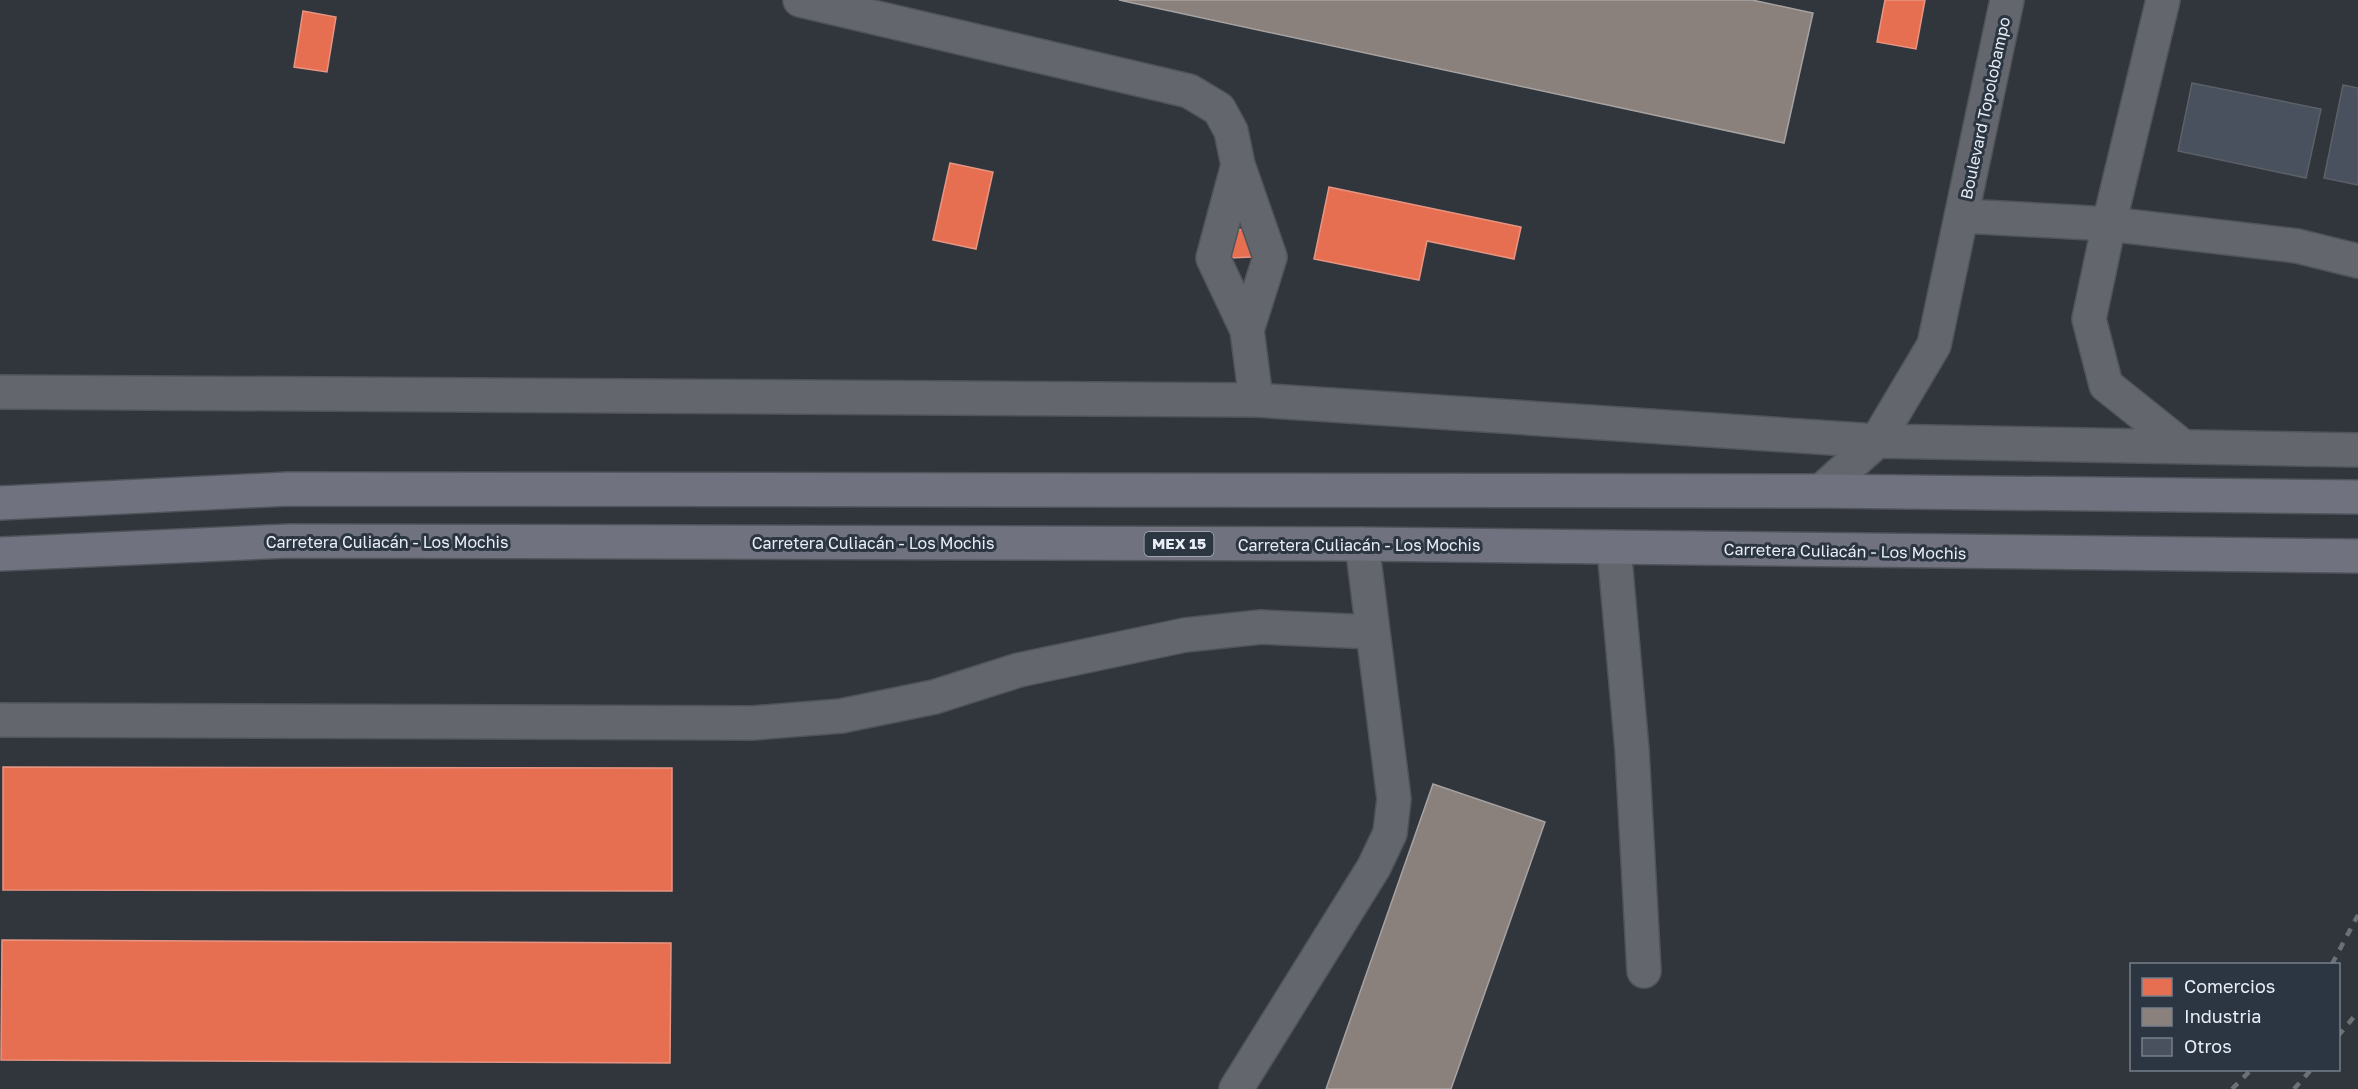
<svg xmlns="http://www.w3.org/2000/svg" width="2358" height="1089" font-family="'Golos Text',sans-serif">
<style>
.shops{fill:#e76f51;stroke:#e79582;stroke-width:1.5}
.industry{fill:#8a817c;stroke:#a6a2a1;stroke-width:1.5}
.building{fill:#48515d;stroke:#5c6067;stroke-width:1.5}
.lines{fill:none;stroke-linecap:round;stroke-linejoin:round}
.minor-casing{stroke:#4f545a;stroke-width:36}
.highway-casing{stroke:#4f545a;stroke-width:36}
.minor{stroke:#63676d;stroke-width:33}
.highway{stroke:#71727f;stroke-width:33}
.rail{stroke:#6c7175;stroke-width:4.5;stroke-dasharray:8 8;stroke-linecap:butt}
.labels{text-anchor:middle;stroke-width:6;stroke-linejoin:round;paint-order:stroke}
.shield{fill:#2c3542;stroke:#b0b6c0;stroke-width:1.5}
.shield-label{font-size:15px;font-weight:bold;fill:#e8eef6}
.street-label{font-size:16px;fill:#e8eef6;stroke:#2c3542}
</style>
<rect width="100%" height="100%" fill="#31363d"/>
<!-- shops -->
<path class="shops" d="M1885 0H1925L1916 49 1877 42Z
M303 11 336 17 327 72 294 67Z
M950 163 993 172 976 249 933 240Z
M1329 187 1521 227 1514 259 1427 241 1419 280 1314 259Z
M1251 229 1252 257 1229 258V230Z
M3 767 672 768V891L3 890Z
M2 940 671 943 670 1063 1 1060Z"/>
<!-- industry -->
<path class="industry" d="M1119 0H1752L1813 13 1784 143Z
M1433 784 1545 822 1451 1089H1326Z"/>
<!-- building -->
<path class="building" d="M2192 83 2321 109 2306 178 2178 151Z
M2343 85 2358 88V185L2324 178Z"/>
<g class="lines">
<!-- minor casing -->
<g class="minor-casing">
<path id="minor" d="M800 0 1189 91 1219 109 1231 131 1238 165 1270 257 1247 330
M2163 0 2109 224 2089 319 2106 385 2181 445
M1238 165 1213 258 1247 330 1256 400
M1963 216 2109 224 2297 246 2358 261
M0 392 1256 400 1877 441 2358 450
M1821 491 1877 441 1934 345 2007 0
M1614 548 1632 750 1644 971
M0 720 753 723 841 716 934 697 1019 670 1185 635 1261 627 1373 632
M1236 1089 1374 867 1390 833 1394 799 1362 544"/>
</g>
<!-- highway casing -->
<g class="highway-casing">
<path id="highway" d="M0 503 288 489 1821 491 2358 497
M0 554 289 541 1362 544 2358 556"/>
</g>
<!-- minor -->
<use href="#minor" class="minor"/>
<!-- highway -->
<use href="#highway" class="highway"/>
<!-- rail -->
<path class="rail" d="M2332 964 2358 915
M2338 1036 2358 1012
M2232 1089 2251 1070
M2294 1089 2311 1070"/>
</g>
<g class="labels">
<!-- shield labels -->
<rect class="shield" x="1144.5" y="532" width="69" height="24" rx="4.5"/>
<g class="shield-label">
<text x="1179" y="549">MEX 15</text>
</g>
<!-- street labels -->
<g class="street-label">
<text transform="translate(1985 108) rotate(-78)" y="6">Boulevard Topolobampo</text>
<text x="387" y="548">Carretera Culiacán - Los Mochis</text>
<text x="873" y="549">Carretera Culiacán - Los Mochis</text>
<text x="1359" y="551">Carretera Culiacán - Los Mochis</text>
<text transform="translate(1845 551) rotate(1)" y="6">Carretera Culiacán - Los Mochis</text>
</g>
</g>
<!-- legend -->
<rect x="2130" y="963" width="210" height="108" fill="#2c3542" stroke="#777f8a" stroke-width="1.5"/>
<rect x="2142" y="978" width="30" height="18" fill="#e76f51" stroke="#777f8a" stroke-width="1.5"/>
<text x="2184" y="993" font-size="18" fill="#e8eef6">Comercios</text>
<rect x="2142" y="1008" width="30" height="18" fill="#8a817c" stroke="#777f8a" stroke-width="1.5"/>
<text x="2184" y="1023" font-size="18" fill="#e8eef6">Industria</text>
<rect x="2142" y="1038" width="30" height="18" fill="#48515d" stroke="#777f8a" stroke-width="1.5"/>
<text x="2184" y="1053" font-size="18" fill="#e8eef6">Otros</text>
</svg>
